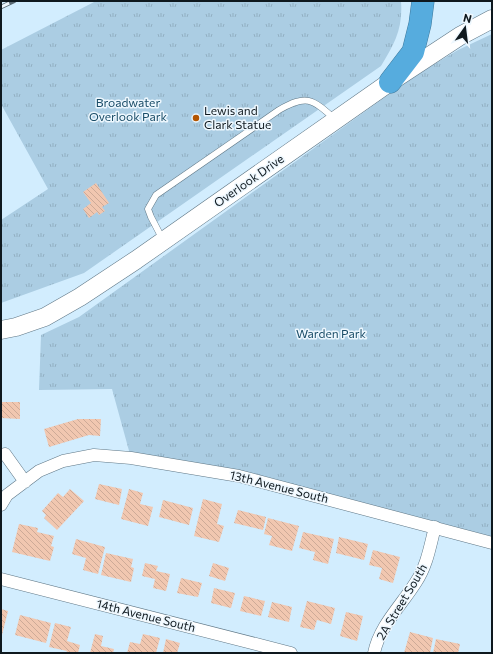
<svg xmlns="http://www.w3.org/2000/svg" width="493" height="654" font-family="Commissioner,sans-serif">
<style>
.grass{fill:url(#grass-tufts)}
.building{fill:url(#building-back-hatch)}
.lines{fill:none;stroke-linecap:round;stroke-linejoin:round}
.lane-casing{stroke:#5f7786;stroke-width:7}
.street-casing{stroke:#5f7786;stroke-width:13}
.secondary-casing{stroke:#5f7786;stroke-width:19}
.highway-casing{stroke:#3d789b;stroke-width:23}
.lane{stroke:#fff;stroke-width:6}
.street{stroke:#fff;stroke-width:12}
.secondary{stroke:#fff;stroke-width:18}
.highway{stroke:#56acde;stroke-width:22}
.rail-casing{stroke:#586872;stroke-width:4.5}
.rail{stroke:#edf7fe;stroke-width:3;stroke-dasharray:9;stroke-linecap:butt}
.poi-dot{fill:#b35501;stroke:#edf7fe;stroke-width:1.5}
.labels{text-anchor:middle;stroke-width:3;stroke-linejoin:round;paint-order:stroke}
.park-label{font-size:12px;fill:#194c67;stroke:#edf7fe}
.poi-label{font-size:12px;fill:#0e181e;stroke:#edf7fe;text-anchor:start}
.street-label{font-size:12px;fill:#0e181e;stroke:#edf7fe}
</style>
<defs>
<pattern id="grass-tufts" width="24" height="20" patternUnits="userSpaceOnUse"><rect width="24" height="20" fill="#abcde3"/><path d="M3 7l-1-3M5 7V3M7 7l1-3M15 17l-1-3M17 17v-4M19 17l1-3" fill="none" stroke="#92afc2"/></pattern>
<pattern id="building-back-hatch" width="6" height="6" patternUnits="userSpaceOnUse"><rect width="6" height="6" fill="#f1c7b0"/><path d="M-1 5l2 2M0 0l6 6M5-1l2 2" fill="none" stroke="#cdaa97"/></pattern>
</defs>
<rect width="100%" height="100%" fill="#d2edfe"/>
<!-- grass -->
<path class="grass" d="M96 1H401C403 28 395 43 381 66L84 273 1 303V220L48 189 1 104V50Z
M492 34V543L239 476 131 458 112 389 39 390 41 335 79 317 413 77 458 50Z"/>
<!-- building -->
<path class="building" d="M96 183 109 203 102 207 105 211 99 215 97 212 89 218 83 209 91 203 83 192Z
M1 402H20V419L1 418Z
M78 419H101L100 436 89 435 49 447 44 429Z
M99 484 122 489 119 505 95 499Z
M70 489 84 501 57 530 44 518 46 515 42 511 58 493 63 497Z
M129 489 143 493 140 504 153 507 148 526 121 519Z
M203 499 222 504 217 524 224 526 219 542 194 536Z
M163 500 193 508 189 525 159 517Z
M238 510 266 517 263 530 234 523Z
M268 518 299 526 292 551 269 545 272 536 264 534Z
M19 524 38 528 37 532 54 536 51 546 54 547 50 561 12 552Z
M303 532 334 539 328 564 313 560 315 552 299 548Z
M339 537 368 544 364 560 336 553Z
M76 539 105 547 98 574 83 570 86 558 72 554Z
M373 550 400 557 393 583 379 579 382 568 369 565Z
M106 553 133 559 131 567 134 568 131 582 101 575Z
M145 563 158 566 156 571 170 574 166 591 153 588 155 579 142 576Z
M213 563 229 568 225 581 209 576Z
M181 578 202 583 198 597 177 593Z
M214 588 235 593 231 608 211 603Z
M244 596 265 601 261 616 240 611Z
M307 601 335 608 331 624 317 620 314 630 300 627Z
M272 602 292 607 289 622 268 617Z
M1 609 8 611 2 635 1 634Z
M346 612 363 616 357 641 340 636Z
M20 615 51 623 46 643 15 635Z
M55 623 71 627 67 641 80 645 78 653H66L67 651 49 647Z
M410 632 433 638 430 653H404Z
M95 634 103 636 101 646 114 649 113 653H90Z
M143 634 160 638 156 653H127L130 642 140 644Z
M166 639 180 643 177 653H163Z
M436 639 460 644 458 653H433Z"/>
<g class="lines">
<!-- lane casing -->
<g class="lane-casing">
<path id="lane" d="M163 240 151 217 148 209 156 195 279 110C307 94 312 99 335 119"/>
</g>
<!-- street casing -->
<g class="street-casing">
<path id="street" d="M5 454 25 482
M1 505 7 495 39 471 63 461 94 455 131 458 239 476 492 543
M1 579 291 653
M374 653C380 625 401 606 416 582 427 566 430 546 435 527"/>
</g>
<!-- secondary casing -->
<g class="secondary-casing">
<path id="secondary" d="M1 330 16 327 45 317 80 297 136 260 390 82 460 36 492 19"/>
</g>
<!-- highway casing -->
<g class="highway-casing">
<path id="highway" d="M390 82 413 52 420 24 423 1"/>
</g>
<!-- lane -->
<use href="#lane" class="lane"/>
<!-- street -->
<use href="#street" class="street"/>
<!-- secondary -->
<use href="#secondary" class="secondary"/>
<!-- highway -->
<use href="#highway" class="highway"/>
<!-- rail casing -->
<g class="rail-casing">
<path id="rail" d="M1 7 14 1"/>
</g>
<!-- rail -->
<use href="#rail" class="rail"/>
</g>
<!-- markers -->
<circle class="poi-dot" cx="196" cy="118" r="4"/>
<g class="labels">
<!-- park labels -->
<g class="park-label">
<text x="128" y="107">Broadwater<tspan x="128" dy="14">Overlook Park</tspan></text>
<text x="331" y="338">Warden Park</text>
</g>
<!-- poi labels -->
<g class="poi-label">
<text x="204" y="115">Lewis and<tspan x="204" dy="14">Clark Statue</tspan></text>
</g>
<!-- street labels -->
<g class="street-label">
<text transform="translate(249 181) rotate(-35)" y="4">Overlook Drive</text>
<text transform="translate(279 487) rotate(14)" y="4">13th Avenue South</text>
<text transform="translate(402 602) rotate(-59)" y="4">2A Street South</text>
<text transform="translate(146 616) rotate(14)" y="4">14th Avenue South</text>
</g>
</g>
<!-- border -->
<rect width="493" height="654" fill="none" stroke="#0e181e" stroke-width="4"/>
<!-- north arrow -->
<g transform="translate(465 28) rotate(14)" stroke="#edf7fe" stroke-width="3" paint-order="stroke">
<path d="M0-3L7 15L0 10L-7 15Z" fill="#0e181e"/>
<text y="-6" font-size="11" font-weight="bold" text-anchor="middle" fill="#0e181e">N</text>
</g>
</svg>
